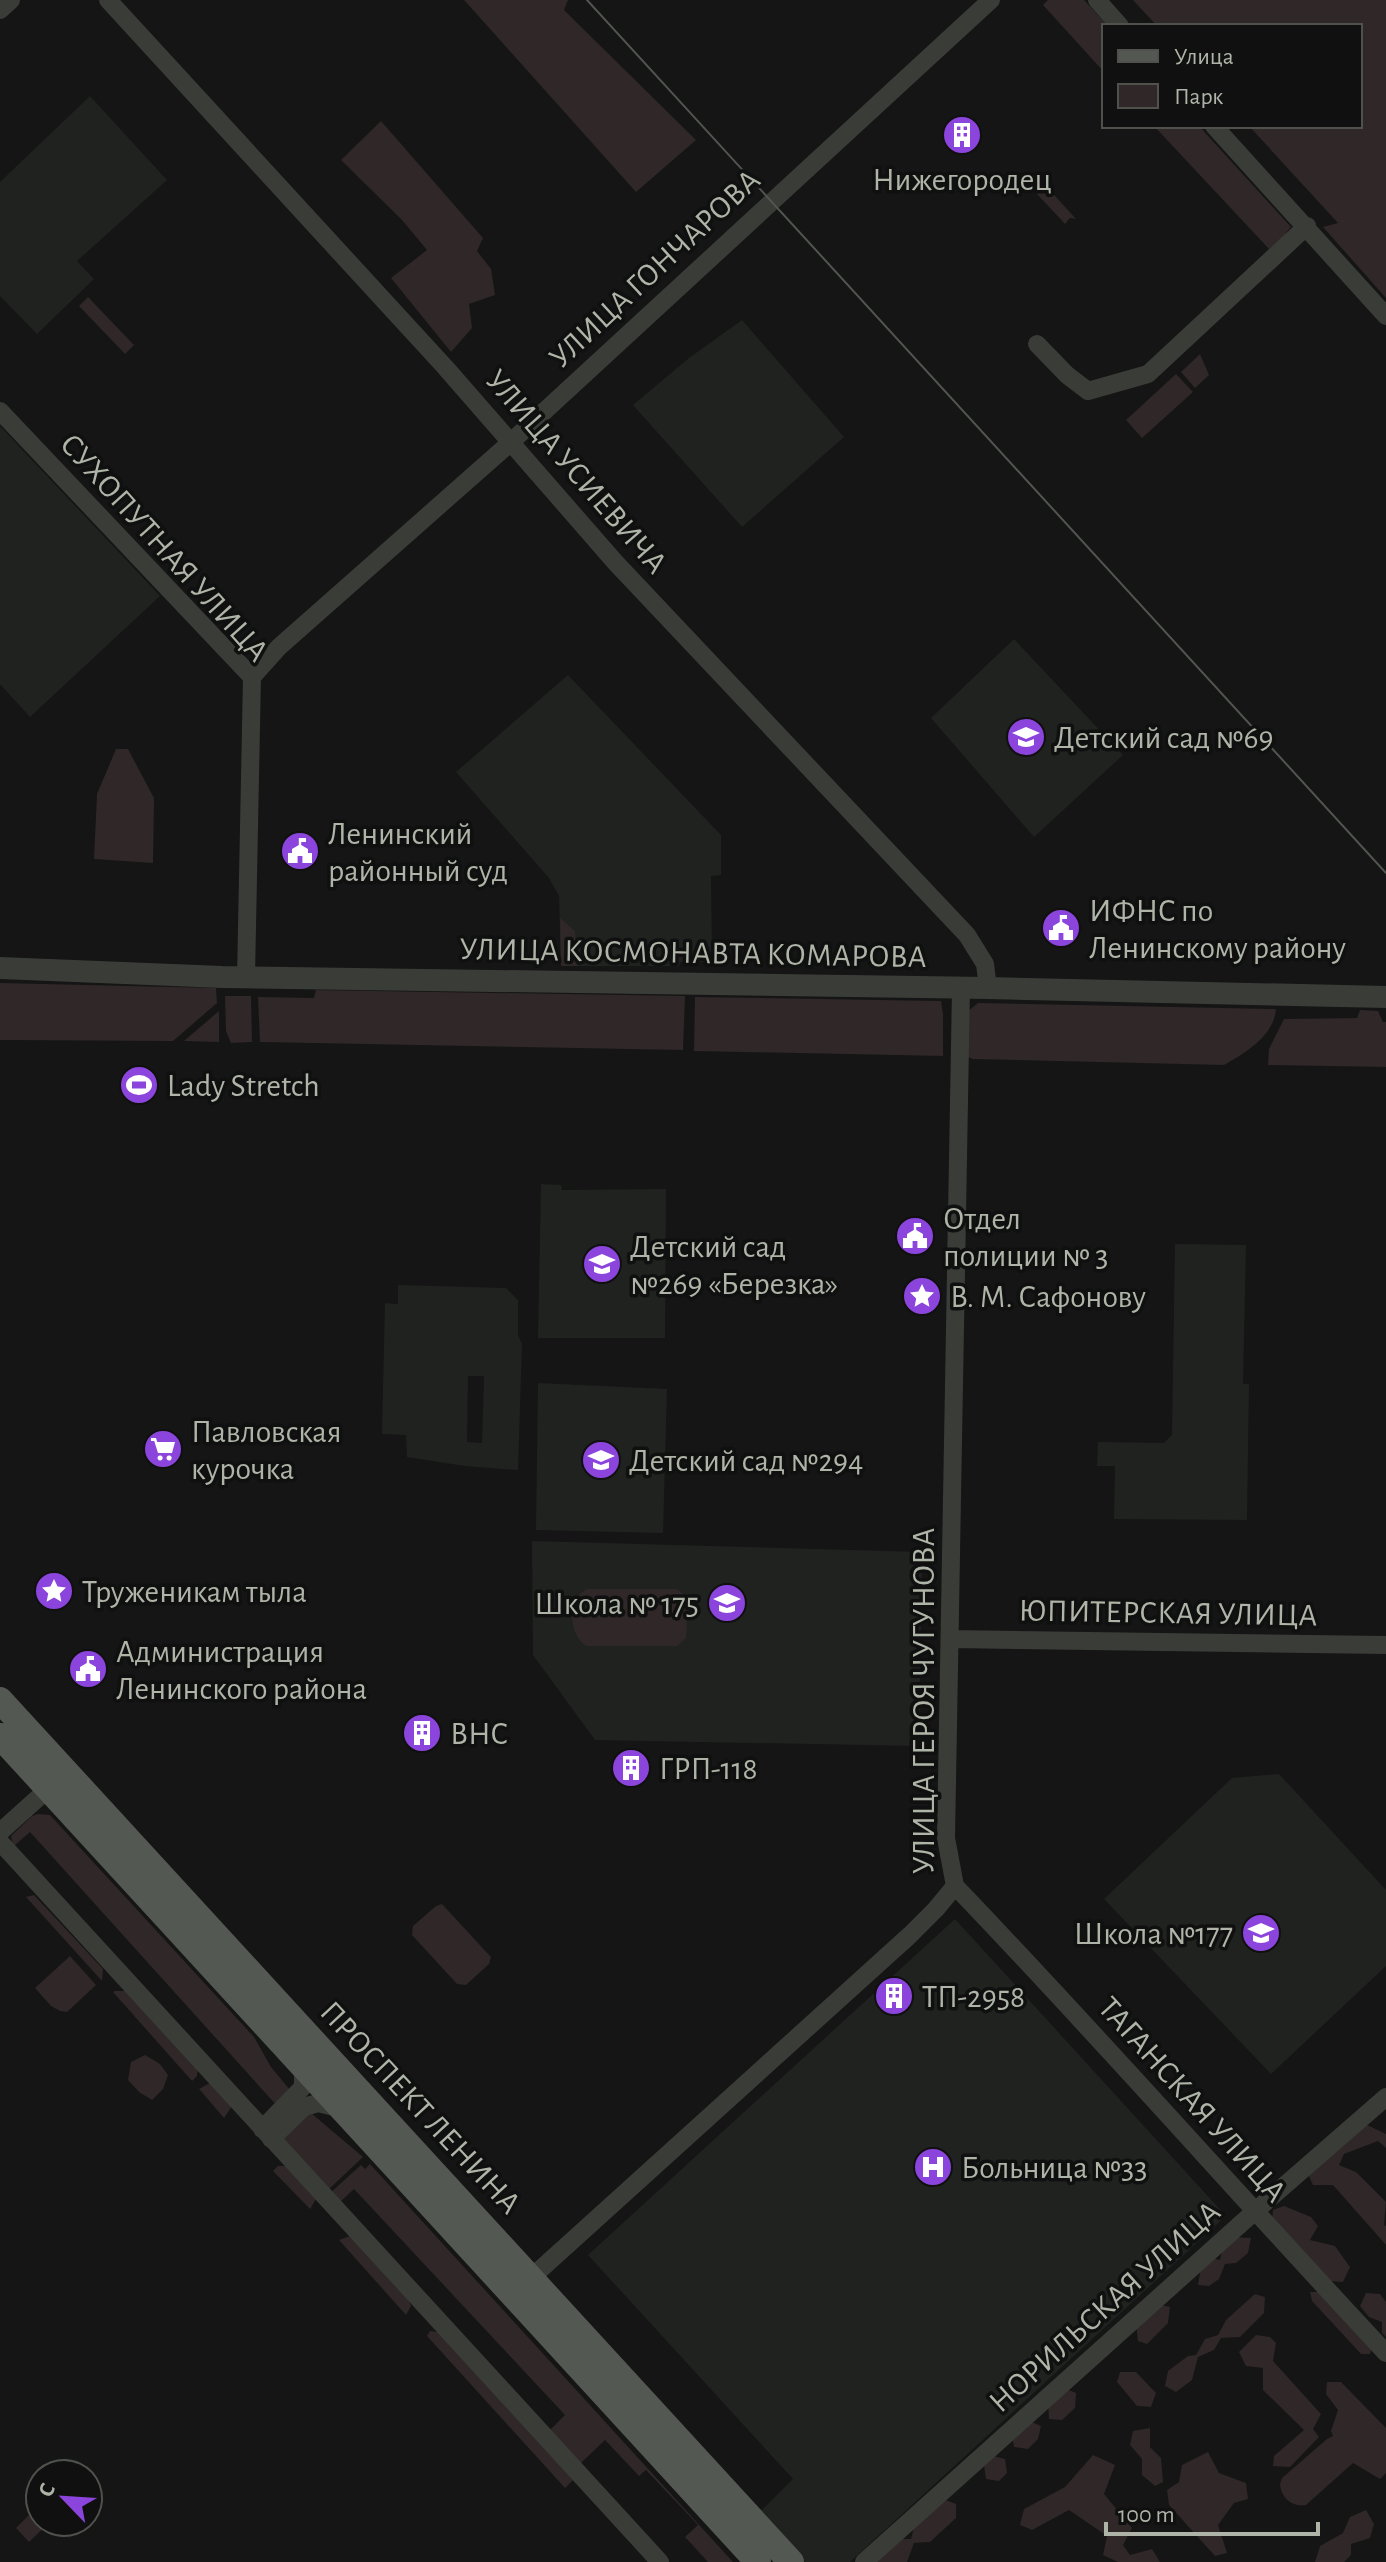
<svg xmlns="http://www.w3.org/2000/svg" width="1386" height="2562" font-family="'Alegreya Sans',sans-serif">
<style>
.built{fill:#202220;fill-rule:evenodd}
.green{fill:#2f2728}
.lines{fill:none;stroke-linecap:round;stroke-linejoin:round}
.minor{stroke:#393c37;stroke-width:18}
.tertiary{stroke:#393c37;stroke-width:22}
.primary{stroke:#545852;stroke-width:26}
.tram{stroke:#51554f;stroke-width:2}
.labels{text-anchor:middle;stroke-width:7;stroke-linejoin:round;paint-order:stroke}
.poi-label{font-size:32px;fill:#aeb4a7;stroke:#0f100f;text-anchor:start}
.street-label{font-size:32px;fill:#aeb4a7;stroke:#0f100f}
</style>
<rect width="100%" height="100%" fill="#141514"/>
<!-- built -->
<path class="built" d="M90 96 167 180 77 261 94 279 37 334 0 296V182Z
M742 320 844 437 742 527 633 405 689 358Z
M0 426 160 596 30 717 0 684Z
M1014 639 1123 755 1034 837 931 718Z
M568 675 721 835V875L711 876 712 962H680L679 966H561L559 896 549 878 456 772Z
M541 1184 561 1185 562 1190 666 1189 665 1338H538Z
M1175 1244 1246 1245 1243 1384H1249L1247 1520 1114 1519 1115 1466H1097L1098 1442 1164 1443 1172 1435Z
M398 1285 506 1288 518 1300V1335L522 1344 518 1470 465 1466 407 1457 406 1435 382 1434 385 1303 398 1304ZM468 1376H484L482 1443 467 1442Z
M538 1383 667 1389 663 1533 536 1530Z
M532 1541 922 1552 919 1746 595 1740 533 1655Z
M1279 1774 1386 1890V1966L1271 2074 1104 1899 1232 1778Z
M955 1919 1226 2216 850 2562H805L760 2512 793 2479 588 2255Z"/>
<!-- green -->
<path class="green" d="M464 0H568L564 10 696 140 636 192Z
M1048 0H1084L1108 26H1104V72L1043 5Z
M1133 0H1386V298L1323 227 1338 223 1249 126H1360V26H1157Z
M381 121 483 238 477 251 491 269 495 295 469 304 472 328 451 352 391 278 427 250 402 220 341 160Z
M1154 126H1199L1291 227 1286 233 1287 240 1269 249Z
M1030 175H1036L1076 219 1070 218 1065 224 1024 180Z
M88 297 134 345 125 354 79 306Z
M1200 354 1209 375 1195 388 1181 372Z
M1176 374 1193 392 1142 438 1126 420Z
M116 749H128L154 798 153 863 94 859 97 794Z
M560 918 575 931 577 966H561Z
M0 983 216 988 217 1003 173 1041 0 1040Z
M316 990 685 996 683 1050 260 1042 258 997 314 998Z
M225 996H251L252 1042 231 1043 226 1031Z
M695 997 941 1001 943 1014V1056L694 1051Z
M978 1003 1276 1009C1274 1036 1245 1053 1224 1065L973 1059 968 1057V1011Z
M1360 1010 1378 1011 1383 1022H1386V1067L1268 1065 1269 1049 1284 1019 1357 1018Z
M219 1011V1042L184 1041Z
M587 1589H677L687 1597 688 1602 686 1638 677 1646H587C568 1637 567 1598 587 1589Z
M38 1814 50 1815 254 2037 271 2067 290 2090 278 2107 30 1832 13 1847 11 1836 32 1816Z
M34 1895 103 1969 102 1981 26 1897Z
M442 1904 491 1957 489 1964 466 1985 457 1984 412 1935 413 1926 436 1906Z
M70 1956 96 1985 67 2012 60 2011 51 2006 35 1988Z
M115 1991H125L198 2069 197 2076 192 2081 113 1992Z
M145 2055 160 2064 168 2075 163 2089 152 2100 139 2092 128 2080 131 2062Z
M210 2083 232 2106 224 2118 199 2089Z
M311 2113 363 2157 327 2191 284 2143 282 2132Z
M1363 2123 1386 2134V2148L1378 2141 1344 2154 1339 2165 1356 2172 1386 2202 1384 2225 1386 2226V2245L1333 2185H1313L1307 2172Z
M370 2164 733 2562H708L685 2537 698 2525 646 2470 639 2476 605 2440 579 2465 548 2432 565 2415 354 2189 339 2203 329 2194 361 2165 365 2169Z
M278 2166H287L316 2199 310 2209 273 2171Z
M1284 2206 1311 2217 1318 2226 1310 2240 1335 2246 1350 2267 1343 2282 1329 2281 1272 2223 1273 2210Z
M350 2236 409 2301 411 2306 406 2315 339 2240Z
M1232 2237 1251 2238 1248 2253 1236 2263 1225 2264 1219 2279 1209 2286 1198 2285 1201 2267 1211 2258 1220 2260 1223 2247Z
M1310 2292H1323L1373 2345 1370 2354H1361L1312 2301Z
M1366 2293 1380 2294 1386 2302V2337L1382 2333V2322L1369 2317 1360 2306Z
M1255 2294 1265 2297 1264 2313 1240 2337 1221 2338 1214 2350 1198 2357 1192 2380 1176 2392 1165 2386 1168 2371 1188 2356 1196 2355 1205 2339 1218 2335 1226 2320Z
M1156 2304 1170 2307 1168 2323 1147 2344 1138 2341 1136 2323Z
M430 2331 438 2332 574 2479 565 2488 427 2336Z
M1256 2335 1270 2337 1276 2343 1273 2361 1321 2414 1313 2429 1319 2437 1290 2467 1273 2466 1274 2456 1304 2430 1263 2390V2368L1246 2366 1239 2352Z
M1120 2372H1136L1156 2393 1151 2407 1137 2406 1117 2382Z
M1327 2382H1341L1386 2428V2473L1380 2479 1353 2463 1306 2505C1292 2507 1281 2498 1280 2484L1282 2478 1327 2439 1333 2436 1331 2431 1338 2410 1326 2394Z
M1064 2388 1076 2393 1075 2408 1062 2420 1049 2419 1048 2402Z
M1027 2420 1041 2426 1038 2439 1028 2449 1014 2447 1012 2435Z
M1150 2428V2447L1161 2458 1163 2482 1155 2486 1142 2475V2459L1130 2445 1133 2431Z
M1208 2452 1219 2473 1246 2483 1248 2499 1234 2503 1218 2525 1227 2553 1215 2556 1169 2505 1167 2490 1179 2482 1182 2465Z
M1093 2455 1115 2465 1104 2494 1132 2528 1123 2545 1130 2555 1152 2549 1160 2562H1118L1103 2555 1107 2536 1069 2510 1032 2530 1020 2525 1024 2509 1065 2487Z
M993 2456 1005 2459 1007 2473 999 2481 986 2479 984 2465Z
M943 2499 956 2504V2518L930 2542 914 2543 907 2562H873L897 2539H911L915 2524Z
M40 2504V2522H50L29 2542 16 2528Z
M1366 2510 1374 2524 1370 2538 1351 2544V2555L1344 2562H1315L1320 2546 1343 2533 1350 2517Z"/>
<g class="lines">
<!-- minor -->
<path class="minor" d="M108 0 445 367 615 562 967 935 985 964 988 988
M1097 0 1120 26
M0 10 11 0
M1214 126 1386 316
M1037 344 1067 375 1088 391 1148 374 1307 226
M0 411 252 677 246 977
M252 677 279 647 511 442 991 0
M950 1639 1386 1645
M0 1832 48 1789
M0 1842 660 2562
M955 1886C1102 2039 1241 2198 1386 2353
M262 2129 303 2087V2065
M271 2139 304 2107 318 2103 342 2109
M532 2277 910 1935 936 1909 955 1886 946 1838 961 988
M864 2562 1254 2212 1386 2097"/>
<!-- tertiary -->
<path class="tertiary" d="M0 968 222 977 988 988 1386 997"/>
<!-- primary -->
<path class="primary" d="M0 1700 791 2562
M0 1736 758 2562"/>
<!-- tram -->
<path class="tram" d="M587 0 1386 873"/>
</g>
<!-- icons -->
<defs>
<g id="building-disc" transform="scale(2)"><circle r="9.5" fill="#8b45dc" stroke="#0f100f"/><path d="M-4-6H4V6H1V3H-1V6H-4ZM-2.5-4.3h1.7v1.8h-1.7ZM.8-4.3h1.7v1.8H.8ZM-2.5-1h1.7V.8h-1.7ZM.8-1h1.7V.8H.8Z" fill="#fff"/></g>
<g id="school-disc" transform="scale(2)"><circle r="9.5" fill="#8b45dc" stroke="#0f100f"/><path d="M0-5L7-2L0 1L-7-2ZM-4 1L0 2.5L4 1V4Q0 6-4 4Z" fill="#fff"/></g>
<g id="civic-disc" transform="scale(2)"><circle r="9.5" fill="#8b45dc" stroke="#0f100f"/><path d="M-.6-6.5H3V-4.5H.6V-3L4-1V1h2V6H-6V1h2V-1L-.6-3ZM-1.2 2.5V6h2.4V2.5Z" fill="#fff"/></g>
<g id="stadium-disc" transform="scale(2)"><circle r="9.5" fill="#8b45dc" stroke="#0f100f"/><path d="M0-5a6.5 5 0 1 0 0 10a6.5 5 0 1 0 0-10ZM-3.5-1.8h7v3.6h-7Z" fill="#fff"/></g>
<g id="sight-disc" transform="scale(2)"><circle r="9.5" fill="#8b45dc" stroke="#0f100f"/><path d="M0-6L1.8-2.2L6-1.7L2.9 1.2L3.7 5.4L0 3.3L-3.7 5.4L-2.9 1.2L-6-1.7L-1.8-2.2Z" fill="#fff"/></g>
<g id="supermarket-disc" transform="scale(2)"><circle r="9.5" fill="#8b45dc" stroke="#0f100f"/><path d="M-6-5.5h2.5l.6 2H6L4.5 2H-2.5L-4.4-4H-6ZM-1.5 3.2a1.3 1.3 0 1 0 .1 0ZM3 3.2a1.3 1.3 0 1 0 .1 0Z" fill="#fff"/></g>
<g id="hospital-disc" transform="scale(2)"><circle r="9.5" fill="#8b45dc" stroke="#0f100f"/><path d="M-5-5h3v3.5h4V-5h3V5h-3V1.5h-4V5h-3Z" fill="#fff"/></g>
</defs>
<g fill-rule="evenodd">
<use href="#building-disc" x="962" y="135"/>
<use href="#school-disc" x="1026" y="737"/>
<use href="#civic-disc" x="300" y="851"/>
<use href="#civic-disc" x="1061" y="928"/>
<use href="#stadium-disc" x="139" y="1085"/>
<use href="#civic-disc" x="915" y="1236"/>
<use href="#school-disc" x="602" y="1264"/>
<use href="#sight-disc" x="922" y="1296"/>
<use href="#supermarket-disc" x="163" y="1449"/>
<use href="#school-disc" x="601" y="1460"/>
<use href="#sight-disc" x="54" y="1591"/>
<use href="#school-disc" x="727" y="1603"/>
<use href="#civic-disc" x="88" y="1669"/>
<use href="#building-disc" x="422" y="1733"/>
<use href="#building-disc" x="631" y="1768"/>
<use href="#school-disc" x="1261" y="1933"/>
<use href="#building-disc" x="894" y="1996"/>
<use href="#hospital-disc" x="933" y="2167"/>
</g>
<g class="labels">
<!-- poi labels -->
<g class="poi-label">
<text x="962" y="190" text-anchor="middle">Нижегородец</text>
<text x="1054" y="748">Детский сад №69</text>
<text x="328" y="844">Ленинский<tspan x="328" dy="37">районный суд</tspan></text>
<text x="1089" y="921">ИФНС по<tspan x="1089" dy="37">Ленинскому району</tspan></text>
<text x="167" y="1096">Lady Stretch</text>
<text x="943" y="1229">Отдел<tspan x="943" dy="37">полиции № 3</tspan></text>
<text x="630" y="1257">Детский сад<tspan x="630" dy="37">№269 «Березка»</tspan></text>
<text x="950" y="1307">В. М. Сафонову</text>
<text x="191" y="1442">Павловская<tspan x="191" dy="37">курочка</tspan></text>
<text x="629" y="1471">Детский сад №294</text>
<text x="82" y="1602">Труженикам тыла</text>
<text x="699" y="1614" text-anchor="end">Школа № 175</text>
<text x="116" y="1662">Администрация<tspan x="116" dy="37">Ленинского района</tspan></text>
<text x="450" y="1744">ВНС</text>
<text x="659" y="1779">ГРП-118</text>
<text x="1233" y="1944" text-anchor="end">Школа №177</text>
<text x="922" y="2007">ТП-2958</text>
<text x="961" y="2178">Больница №33</text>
</g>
<!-- street labels -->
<g class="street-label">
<text transform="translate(654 268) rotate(-43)" y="11">УЛИЦА ГОНЧАРОВА</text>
<text transform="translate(577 471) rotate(49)" y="11">УЛИЦА УСИЕВИЧА</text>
<text transform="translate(165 547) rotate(48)" y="11">СУХОПУТНАЯ УЛИЦА</text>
<text transform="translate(693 952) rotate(1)" y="11">УЛИЦА КОСМОНАВТА КОМАРОВА</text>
<text transform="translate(1168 1612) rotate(1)" y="11">ЮПИТЕРСКАЯ УЛИЦА</text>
<text transform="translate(923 1701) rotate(-90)" y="11">УЛИЦА ГЕРОЯ ЧУГУНОВА</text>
<text transform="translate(1193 2099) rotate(48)" y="11">ТАГАНСКАЯ УЛИЦА</text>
<text transform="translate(421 2107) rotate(47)" y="11">ПРОСПЕКТ ЛЕНИНА</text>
<text transform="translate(1104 2306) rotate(-42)" y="11">НОРИЛЬСКАЯ УЛИЦА</text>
</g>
</g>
<!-- legend -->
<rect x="1102" y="24" width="260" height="104" fill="#0f100f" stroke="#4f524c" stroke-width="2"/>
<rect x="1118" y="50" width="40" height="12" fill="#545852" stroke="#4f524c" stroke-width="2"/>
<text x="1174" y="64" font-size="24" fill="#aeb4a7">Улица</text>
<rect x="1118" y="84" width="40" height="24" fill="#2f2728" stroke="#4f524c" stroke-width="2"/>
<text x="1174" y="104" font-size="24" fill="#aeb4a7">Парк</text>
<!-- north arrow -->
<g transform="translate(64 2498) rotate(295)"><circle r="38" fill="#0f100f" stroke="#4f524c" stroke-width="2"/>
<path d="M0-6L14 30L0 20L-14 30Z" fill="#8b45dc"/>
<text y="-12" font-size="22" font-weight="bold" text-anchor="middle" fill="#aeb4a7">С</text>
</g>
<!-- scale -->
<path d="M1106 2522v12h212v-12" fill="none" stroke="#aeb4a7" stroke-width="4"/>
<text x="1118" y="2522" font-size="24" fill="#aeb4a7" stroke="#0f100f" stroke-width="6" paint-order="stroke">100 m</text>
</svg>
